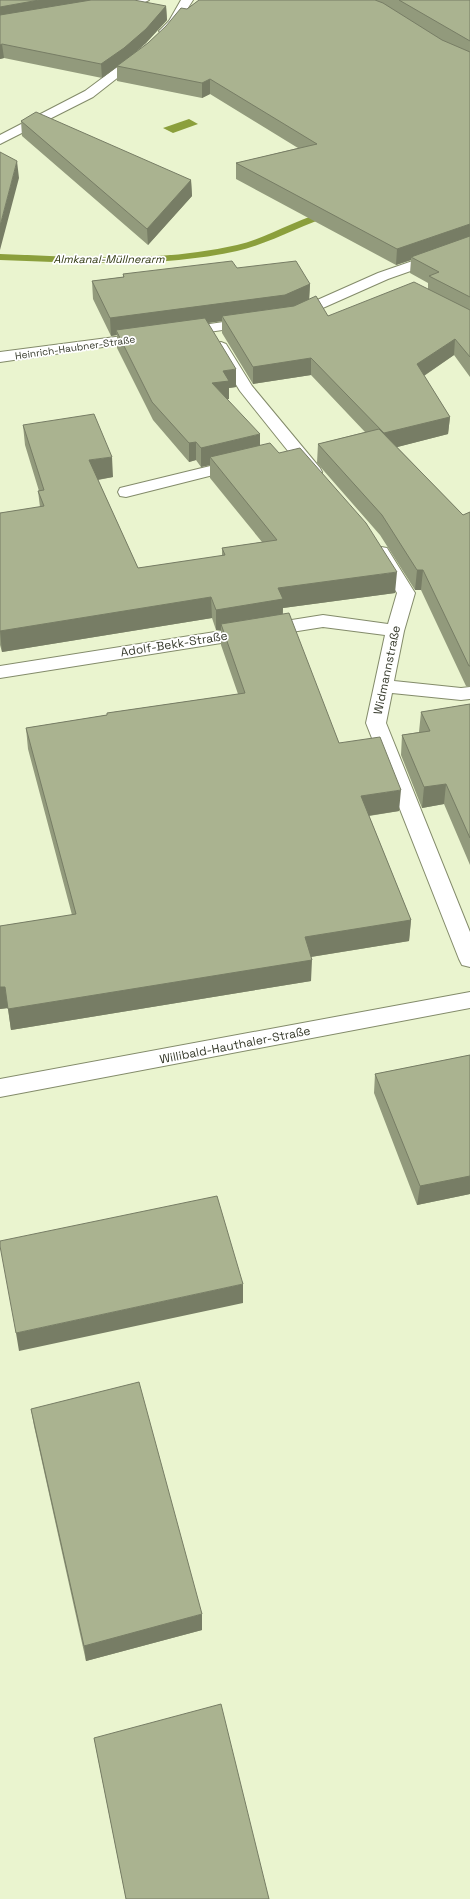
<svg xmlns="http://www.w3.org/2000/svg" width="470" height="1899" font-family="'Space Grotesk',sans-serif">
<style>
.water{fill:#8b9f3c}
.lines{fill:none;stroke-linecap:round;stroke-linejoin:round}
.stream{fill:#8b9f3c;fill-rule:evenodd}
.minor-casing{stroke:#838b6a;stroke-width:2}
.minor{fill:#fff;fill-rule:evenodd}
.wall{fill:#929a7c}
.shaded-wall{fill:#777d65}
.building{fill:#aab390;stroke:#777d65}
.labels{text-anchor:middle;stroke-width:3.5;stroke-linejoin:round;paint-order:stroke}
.far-street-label{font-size:10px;fill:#373b2c;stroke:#fff}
.far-water-label{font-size:11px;font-style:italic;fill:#313a11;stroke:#fff}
.street-label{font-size:12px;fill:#373b2c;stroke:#fff}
</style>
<rect width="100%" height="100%" fill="#eaf4cf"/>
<!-- water -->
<path class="water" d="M189 119 198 124 173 133 163 128Z"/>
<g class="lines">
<!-- stream -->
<path class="stream" d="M331 210 334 211 336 213 334 215C301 225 271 243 237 251 159 268 79 263 0 260V254C79 257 159 263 237 245 270 237 298 218 331 210Z"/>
<!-- minor casing -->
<g class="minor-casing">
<path id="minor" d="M124 0H149L143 3 109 9 103 6 105 4Z
M181 0H193L177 25 169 33H161L159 31 169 21Z
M140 51 146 55 144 57 93 97 0 144V135L85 91 136 53Z
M470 241V250L388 279 298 319H288L286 316 288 313 378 273Z
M251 318 256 319 258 322 256 325 182 336 177 335 175 332 177 329 182 328Z
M146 333 151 334 153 337 151 340 0 362V352Z
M221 342 226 344 252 386 320 468 322 472 320 476 314 477 308 476 240 391 213 347 216 344Z
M239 459 245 461 247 464 245 467 126 497 120 496 118 492 120 488Z
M381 547 387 548 415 593 404 631 394 681 461 688 470 687V699L461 700 392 693 386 723 470 932V967L462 965 459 959 366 723 385 635 323 627 0 678V666L323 615 388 624 397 593 372 552 375 548Z
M470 992V1008L0 1097V1079Z"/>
</g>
<!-- minor -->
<use href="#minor" class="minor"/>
</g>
<!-- wall -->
<path class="wall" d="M0 0 166 6 167 20 146 43 136 52 148 43 187 9 199 0H470V377L454 355 424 376 450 417 448 434 397 447 463 515 470 512V687L466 686 421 590H415L380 535 317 463 318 444 365 432 311 375 253 384 222 333V321L208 323 236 387 229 388V399H227L260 445 395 593 283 608V614L339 743 399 811 369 816 411 920 409 941 311 957V981L11 1030 8 1008 0 1009V926L72 915 28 749 26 728 107 715V713L238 694 221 645V630H216L212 618 2 652 0 645V513L40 507 38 491H39L25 445 23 425 113 477 98 480 138 568 222 556V548L262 542 210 478V465L201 467 196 460 189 462 153 420 117 348V335L111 336 93 299 92 281 123 277V274L237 268 310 284 309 299 328 316 428 289V283L410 273 411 260 396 265 236 179V163L298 148 210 94 202 98 117 81V67L102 78 4 58 0 59Z
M21 121 191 180 192 196 148 245 22 136Z
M470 704V865L444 804 422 808 401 755 402 735 419 732 421 712Z
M470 1055V1194L417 1205 374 1093 375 1074Z
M31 1409 202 1630 86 1661 34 1426Z
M94 1738 269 1899H126Z"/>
<!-- shaded-wall -->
<path class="shaded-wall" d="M39 0H103L0 20V7Z
M166 6 167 20 146 43 124 62 117 66V67L102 78 101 64Z
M2 44 4 58 0 59V45Z
M210 79V94L202 98V83Z
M17 161 19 178 0 250V226Z
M191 180 192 196 148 245 147 229Z
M470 224V240L411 257V260L396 265 397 249Z
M310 284 309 302 285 313 222 316V321L119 335 116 330 117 335 111 336 110 318Z
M455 339 454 355 416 381 417 364Z
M311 358V375L253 384V367Z
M236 369V387L229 388V399L212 401V383L223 371Z
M450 417 448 434 382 451 384 433Z
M260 434V453L210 457V465L201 467V448Z
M196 442V460L189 462V443Z
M112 457 113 477 90 481 89 460Z
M417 570H423L421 590H415Z
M397 572 395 593 283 608 282 620 221 624V630H216V610L278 588Z
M211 597 212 618 2 652 0 631Z
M446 784 444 804 422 808 424 787Z
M401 790 399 811 360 817 361 796Z
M411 920 409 941 304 958 305 937Z
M312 960 311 981 11 1030 8 1009Z
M0 987H5L8 1008 0 1009Z
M470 1176V1194L417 1205 420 1186Z
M243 1284V1303L19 1351 16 1333Z
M202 1614V1630L86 1661 84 1646Z"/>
<!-- building -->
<path class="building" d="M0 0H39L0 7Z
M91 0H134L166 6 146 29 124 48 101 64 2 44 0 45V15Z
M199 0H375L383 3 442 40 470 52V224L397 249 236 163 317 144 210 79 202 83 117 66 148 43 166 26 181 8 187 9Z
M399 0H470V41Z
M36 112 191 180 147 229 21 121Z
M0 152 17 161 0 226Z
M470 236V297L429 276 439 272 411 257Z
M232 261 237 268 296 261 310 284 285 295 110 318 92 281 124 277 123 274Z
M414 282 470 310V357L455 339 417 364 450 417 384 433 311 358 253 367 222 316 294 306 316 296 328 316Z
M205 318 236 369 223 371 229 381 212 383 260 434 201 448 196 442 189 443 152 402 116 330Z
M94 414 112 457 89 460 138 568 225 555 222 548 277 540 210 457 270 443 279 453 300 448 366 523 397 572 278 588 283 599 216 610 211 597 0 631V513L44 506 38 491 44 490 23 425Z
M379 429 463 515 470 512V666H469L423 570H417L382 515 318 444Z
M289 613 339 743 380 737 401 790 361 796 411 920 305 937 312 960 8 1009 5 987H0V926L76 914 26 728 107 715V713L245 693 221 624Z
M470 704V838L446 784 424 787 402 735 430 731 421 712Z
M470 1055V1176L420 1186 375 1074Z
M217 1196 243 1284 16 1333 0 1246V1241Z
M139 1382 202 1614 84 1646 31 1409Z
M221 1704 269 1899H126L94 1738Z"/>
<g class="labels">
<!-- far-street labels -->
<g class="far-street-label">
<text transform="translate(75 347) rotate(-8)" y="4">Heinrich-Haubner-Straße</text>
</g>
<!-- far-water labels -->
<g class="far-water-label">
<text x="109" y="263">Almkanal-Müllnerarm</text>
</g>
<!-- street labels -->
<g class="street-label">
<text transform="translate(174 644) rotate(-9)" y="4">Adolf-Bekk-Straße</text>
<text transform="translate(387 670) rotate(-78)" y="4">Widmannstraße</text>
<text transform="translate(235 1045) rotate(-11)" y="4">Willibald-Hauthaler-Straße</text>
</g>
</g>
</svg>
